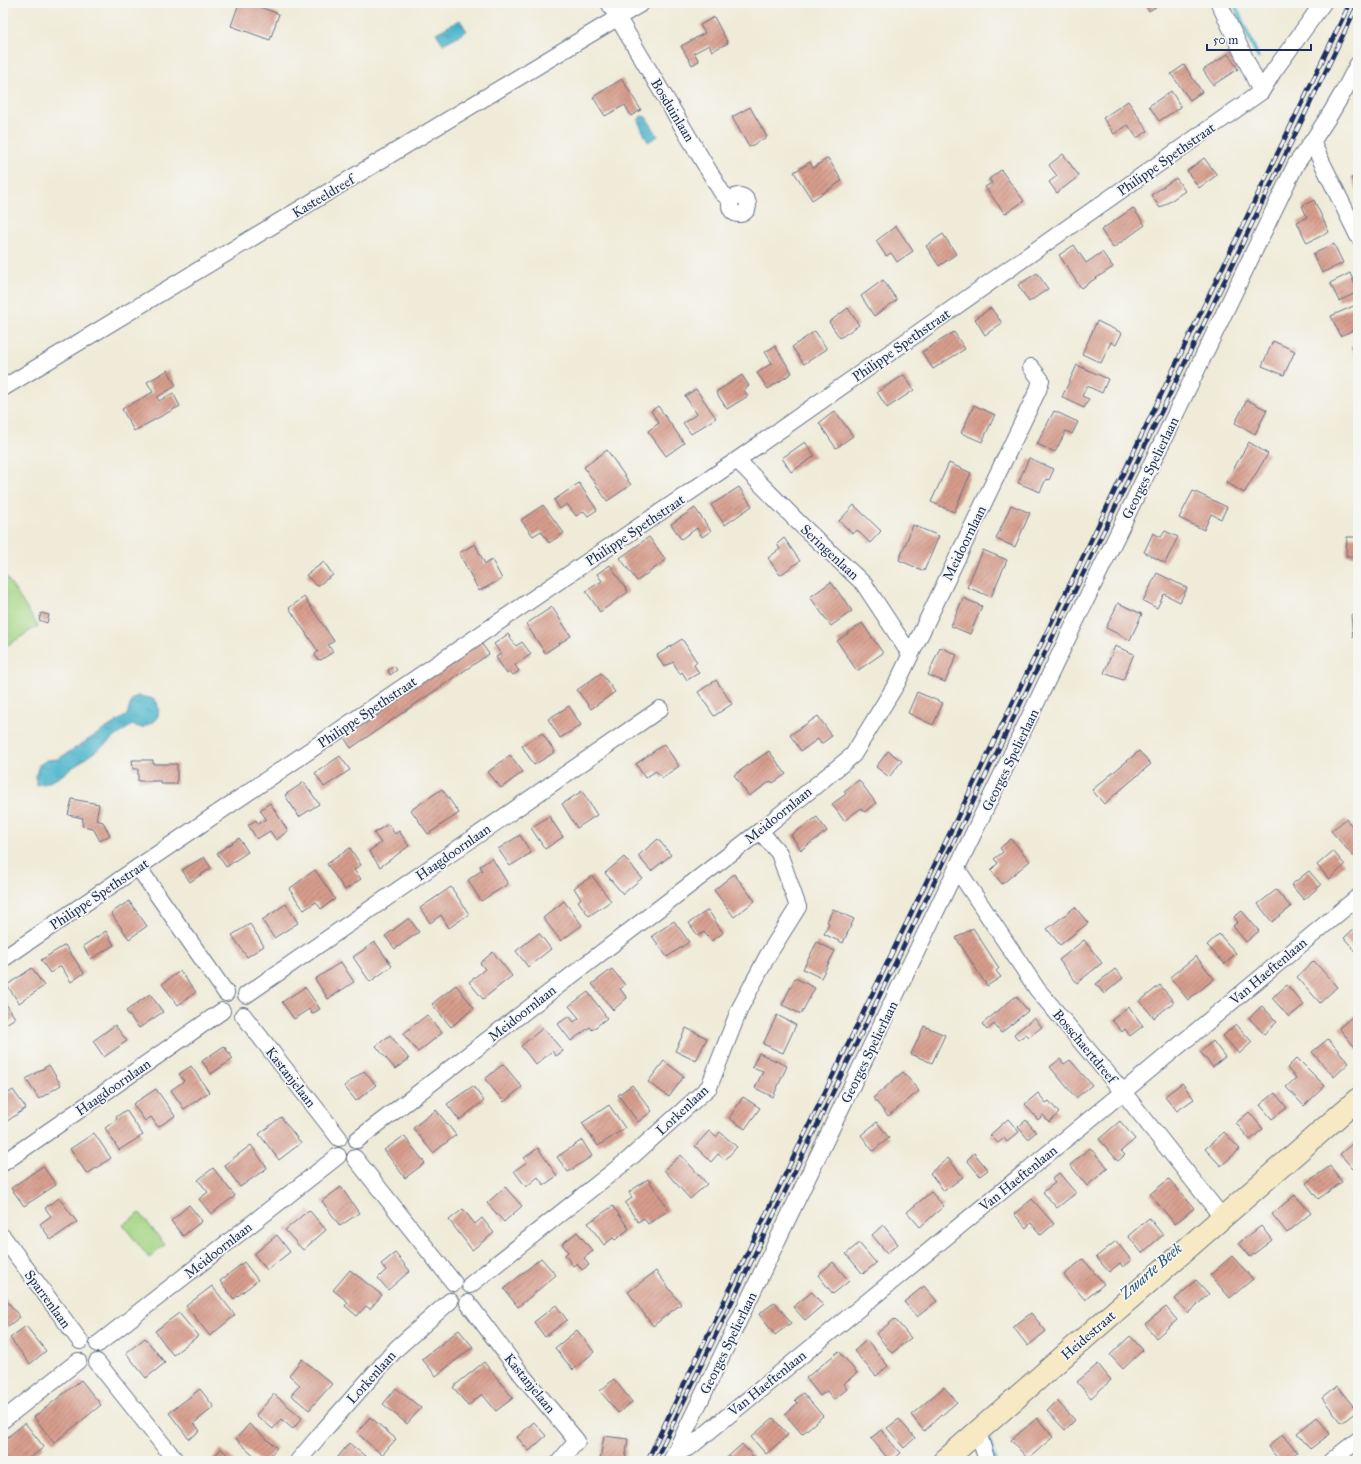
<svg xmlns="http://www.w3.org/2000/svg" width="1361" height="1464" font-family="'IM FELL Great Primer',serif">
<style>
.grass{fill:#a5d685;stroke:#608272}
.water{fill:url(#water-ripples);stroke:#347295}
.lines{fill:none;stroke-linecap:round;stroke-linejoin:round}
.stream{stroke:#4eb6cc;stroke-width:4}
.building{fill:url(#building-hatch)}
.street-casing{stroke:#657189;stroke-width:18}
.secondary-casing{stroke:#657189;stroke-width:24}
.street{stroke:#fff;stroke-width:16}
.secondary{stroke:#f6e9c3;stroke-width:22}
.rail-casing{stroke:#1b2f5e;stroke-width:4.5}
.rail{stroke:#f6f6f2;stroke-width:3;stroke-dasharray:9;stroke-linecap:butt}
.labels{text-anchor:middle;stroke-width:3.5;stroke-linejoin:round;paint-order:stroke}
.street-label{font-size:14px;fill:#1b2f5e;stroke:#f6f6f2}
.water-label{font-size:15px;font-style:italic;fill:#2a587f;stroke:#f6f6f2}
</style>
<defs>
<pattern id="water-ripples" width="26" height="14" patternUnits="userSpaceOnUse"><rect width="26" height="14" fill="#4eb6cc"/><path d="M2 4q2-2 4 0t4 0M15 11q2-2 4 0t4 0" fill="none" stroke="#4094a9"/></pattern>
<pattern id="building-hatch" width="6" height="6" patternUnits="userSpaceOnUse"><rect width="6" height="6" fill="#d79d8c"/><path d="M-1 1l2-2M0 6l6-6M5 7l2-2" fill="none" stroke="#ae8076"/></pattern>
</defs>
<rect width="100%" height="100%" fill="#f6f6f2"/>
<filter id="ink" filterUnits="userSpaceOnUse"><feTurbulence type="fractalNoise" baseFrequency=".025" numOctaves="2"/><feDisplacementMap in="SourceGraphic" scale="8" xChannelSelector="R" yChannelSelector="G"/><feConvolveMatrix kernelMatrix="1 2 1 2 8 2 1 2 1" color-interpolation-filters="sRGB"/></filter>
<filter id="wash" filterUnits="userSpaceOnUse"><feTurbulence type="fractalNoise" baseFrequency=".012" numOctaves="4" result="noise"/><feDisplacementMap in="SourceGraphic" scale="16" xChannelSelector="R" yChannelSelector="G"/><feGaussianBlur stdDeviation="0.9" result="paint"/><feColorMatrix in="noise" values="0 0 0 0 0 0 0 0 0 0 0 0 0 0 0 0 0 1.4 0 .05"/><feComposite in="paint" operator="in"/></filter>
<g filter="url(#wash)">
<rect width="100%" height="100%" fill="#efebd8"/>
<!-- grass -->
<path class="grass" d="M3 572 38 626 8 645 3 637Z
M140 1213 165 1245 149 1258 123 1225Z"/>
<!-- water -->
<path class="water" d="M460 20 467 31 443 44 436 33Z
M641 116 646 117 658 136 648 142 638 121Z
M137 696 151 698 157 702C162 719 155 721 142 728L132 725 58 778 44 784 36 785V775L39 765 47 760 58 759 127 715 132 699Z"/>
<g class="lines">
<!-- stream -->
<path class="stream" d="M1234 3 1258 57
M988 1438 996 1461"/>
</g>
<g id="blocks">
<!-- building -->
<path class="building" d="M239 3H249L279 14 270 40 231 26Z
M1144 3H1162L1149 11Z
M714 17 728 43 712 51 709 45 694 53 699 61 692 65 681 46 705 33 700 25Z
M1228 54 1238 69 1213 85 1203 70Z
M1184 65 1202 92 1190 100 1171 74Z
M622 79 641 110 631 116 625 105 605 116 593 97Z
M1171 91 1181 107 1159 121 1149 106Z
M1128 101 1148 131 1137 138 1128 125 1114 134 1103 118Z
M750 107 767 137 749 147 732 117Z
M1063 154 1079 176 1057 193 1049 182 1057 176 1049 165Z
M828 158 842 181 812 200 794 172 810 162 813 168Z
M1204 158 1217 175 1199 188 1187 171Z
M1001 170 1024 201 1005 214 985 187 992 183 989 179Z
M1358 175V194L1351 178Z
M1176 178 1185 191 1160 208 1151 195Z
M1314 200 1329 232 1307 243 1297 222 1307 217 1302 206Z
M1133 208 1145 225 1113 248 1101 230Z
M896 226 913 251 897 262 891 253 886 256 876 241Z
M943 234 956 254 939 266 926 246Z
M1334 244 1343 263 1322 273 1313 254Z
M1074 245 1086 263 1102 252 1113 267 1081 288 1059 255Z
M1037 273 1048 289 1029 302 1018 285Z
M1350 273 1358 292 1339 301 1330 283Z
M883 280 897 300 874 316 861 296Z
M1358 304V328L1340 336 1331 316Z
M848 308 859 325 840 338 829 322Z
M991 308 1002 323 985 335 975 319Z
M1097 321 1122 333 1116 345 1111 342 1101 363 1082 354Z
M815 331 827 349 804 364 792 347Z
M954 332 965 349 933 369 922 352Z
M1273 341 1295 351 1284 375 1262 366Z
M1358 343V361L1351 346Z
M775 346 792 373 768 389 757 373 772 363 765 352Z
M1077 365 1108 379 1102 393 1087 386 1082 396 1089 399 1084 408 1062 397Z
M168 370 176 386 157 397 159 401 173 393 180 406 134 431 122 409 153 392 147 382Z
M742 375 749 386 744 390 748 396 727 409 716 392Z
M904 375 914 390 887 408 877 392Z
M696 389 716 418 691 434 683 423 697 414 685 396Z
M1247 400 1267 410 1255 434 1235 423Z
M974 405 995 415 982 442 961 433Z
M658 406 684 443 666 456 648 431 659 423 651 411Z
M835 411 853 436 836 448 819 423Z
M1054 411 1078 422 1072 434 1066 431 1055 452 1037 444Z
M805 442 815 456 791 472 782 458Z
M1249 442 1268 454 1244 493 1226 482Z
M607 450 631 485 607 501 584 467Z
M1029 458 1054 469 1049 480 1046 479 1040 492 1018 483Z
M949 463 971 473 954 512 931 502Z
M579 483 597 510 588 516 584 511 576 516 567 504 560 509 554 500Z
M739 487 752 506 725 525 711 505Z
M1193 491 1227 507 1221 519 1211 514 1204 530 1179 518Z
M543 505 564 533 549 543 541 531 533 536 521 520Z
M854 505 881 531 870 543 857 530 853 534 839 521Z
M1011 505 1030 513 1015 547 996 539Z
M695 508 711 531 702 537 697 528 681 539 671 524Z
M913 525 939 536 924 571 899 560Z
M1165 531 1178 537 1165 563 1144 552 1153 533 1161 537Z
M649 537 666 560 637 581 620 558Z
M1347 537H1358V556H1346Z
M784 538 800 561 780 575 768 558 780 549 777 544Z
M475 544 485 564 492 560 502 579 479 591 459 553Z
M983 550 1007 560 991 597 967 587Z
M324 562 333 575 317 586 306 575Z
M610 565 628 592 600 612 586 591 602 581 597 574Z
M1157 573 1187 588 1180 602 1164 594 1157 608 1143 601Z
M831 582 852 611 831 626 810 597Z
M304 597 334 641 328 645 333 652 321 660 317 659 315 655 318 651 289 608Z
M963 598 982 606 970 634 951 626Z
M1118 603 1142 614 1130 640 1106 628Z
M552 607 571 636 545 653 526 624Z
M41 613 49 615 47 623 39 620Z
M1358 614V636L1353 637 1351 615Z
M862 623 883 653 857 671 837 641Z
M508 634 516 646 522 642 531 654 515 665 519 671 513 675 510 671 507 674 496 657 501 654 494 644Z
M682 639 697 662 694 665 699 673 687 680 682 672 680 674 673 662 664 667 657 655Z
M479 640 489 654 351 748 341 733Z
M1115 646 1134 654 1123 680 1104 673Z
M940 647 957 655 945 682 928 675Z
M394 666 397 670 390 675 388 670Z
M601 673 615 692 591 709 577 690Z
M716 680 732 704 714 716 698 692Z
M917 692 943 703 933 725 908 713Z
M569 706 581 725 560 738 548 719Z
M818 716 832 736 821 744 818 739 801 751 790 735Z
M542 733 555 752 534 765 522 746Z
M664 744 679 766 662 778 656 771 645 778 636 764Z
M769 751 786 774 773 783 771 781 749 796 734 775Z
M888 751 902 761 889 777 876 767Z
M1139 751 1151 764 1104 804 1092 790Z
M510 755 523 772 501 788 488 772Z
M340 756 350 770 324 787 315 773Z
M132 760H153V764H177V784H161V781H138V769H133Z
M859 780 876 803 864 812 861 808 844 821 832 804 846 794 844 791Z
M304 782 319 804 299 817 285 795Z
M442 789 459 813 428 834 411 810Z
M582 791 597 815 577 828 562 804Z
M72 799 99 804 96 820 103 822 110 835 100 841 93 828 82 826 83 818 68 815Z
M270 803 288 831 276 840 270 831 257 839 248 825 256 820 258 824 266 819 260 810Z
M549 816 563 837 545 849 531 828Z
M817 817 827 831 801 850 791 835Z
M1346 819 1358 833V852L1353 856 1331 831Z
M388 824 395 834 399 831 409 846 380 867 369 851 381 843 374 833Z
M520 835 531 853 510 866 498 849Z
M239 838 248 852 226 867 217 853Z
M658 839 671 855 651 871 638 856Z
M1011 839 1030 861 1002 884 991 870 998 863 994 859 1003 852 1000 848Z
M350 848 361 865 354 870 361 879 345 890 327 864Z
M1333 851 1345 865 1329 879 1317 865Z
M204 857 211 868 190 882 182 870Z
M624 857 642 878 623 894 605 873Z
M492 858 508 884 481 901 468 880 482 870 480 866Z
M315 870 335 899 321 909 316 902 304 910 289 889Z
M1309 871 1321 885 1304 900 1291 885Z
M734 874 755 901 734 917 714 890Z
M592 876 611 901 589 916 578 901 581 899 574 888Z
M451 887 469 914 449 928 441 915 430 923 420 908Z
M1276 890 1291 907 1272 922 1258 904Z
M129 901 147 926 129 939 111 913Z
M564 901 582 925 561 941 543 918Z
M286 904 298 923 274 938 262 920Z
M1075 907 1088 923 1060 945 1047 929Z
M833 909 854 919 843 943 824 934 829 923 827 922Z
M708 910 723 933 711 941 704 932 698 936 689 923Z
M1242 911 1259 931 1246 942 1233 926 1238 922 1234 917Z
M409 918 419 932 395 949 385 936Z
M674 921 689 942 667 957 652 936Z
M250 924 264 946 247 957 232 935Z
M1357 926 1358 927V954L1344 938Z
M973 928 999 968 996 971 1001 977 987 986 956 938Z
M106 931 114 945 91 959 83 946Z
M539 933 551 949 528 967 516 951Z
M1219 934 1236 953 1225 964 1207 945Z
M1084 940 1102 963 1077 983 1059 960Z
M375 942 392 966 370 982 353 957Z
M817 942 835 951 821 978 803 969Z
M65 945 84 973 71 982 61 966 50 973 41 960Z
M493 952 512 976 483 999 469 982 485 969 480 963Z
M1196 956 1214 979 1188 1000 1170 977Z
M1314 961 1337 987 1320 1003 1297 977Z
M341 962 354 982 328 999 315 979Z
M32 968 44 986 19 1003 7 985Z
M612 969 625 985 620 989 627 998 613 1010 592 984Z
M1115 969 1123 978 1104 994 1096 984Z
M180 971 196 992 178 1005 162 984Z
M795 978 815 988 801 1014 782 1005Z
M456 985 474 1008 451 1027 432 1004Z
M1160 985 1174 1002 1154 1018 1140 1001Z
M1287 985 1304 1005 1289 1017 1272 998Z
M305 987 320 1009 312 1014 309 1009 294 1019 282 1002Z
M588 992 607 1018 592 1030 590 1027 571 1041 558 1024 569 1016 574 1022 579 1018 569 1006Z
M150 994 163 1012 139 1028 126 1011Z
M1016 996 1028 1011 1001 1033 994 1024 987 1030 982 1024Z
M3 999 15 1018 3 1026Z
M1262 1006 1277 1022 1264 1034 1249 1018Z
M1129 1007 1143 1026 1130 1036 1125 1029 1122 1032 1112 1020Z
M1358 1012V1051L1339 1028Z
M427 1015 442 1033 418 1052 403 1034Z
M777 1015 796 1025 783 1053 763 1044Z
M1034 1018 1042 1027 1029 1037 1026 1034 1018 1040 1014 1034Z
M1236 1024 1252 1042 1239 1054 1223 1036Z
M115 1025 127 1041 104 1057 93 1041Z
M924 1026 945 1035 932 1063 911 1054Z
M543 1028 563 1051 556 1056 552 1051 536 1065 521 1046Z
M686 1028 707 1038 696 1061 675 1051Z
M390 1035 409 1059 395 1069 376 1046Z
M1328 1039 1349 1063 1334 1077 1312 1052Z
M1213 1041 1225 1057 1213 1067 1200 1052Z
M224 1046 233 1059 211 1074 202 1061Z
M759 1053 787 1066 773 1097 755 1088 763 1071 752 1067Z
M1297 1058 1325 1086 1304 1106 1286 1087 1296 1078 1287 1068Z
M1060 1059 1064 1064 1070 1060 1092 1085 1076 1098 1050 1067Z
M664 1061 684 1076 669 1097 648 1082Z
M503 1064 522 1087 504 1102 485 1079Z
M49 1065 61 1085 39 1099 26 1079Z
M191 1066 209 1092 184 1109 171 1090 184 1081 179 1074Z
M364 1071 376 1085 356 1101 344 1086Z
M903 1072 919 1091 888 1116 873 1098Z
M1182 1083 1194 1099 1177 1111 1165 1096Z
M632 1085 652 1111 638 1122 618 1095Z
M473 1086 484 1101 459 1120 447 1104Z
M156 1089 175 1116 158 1127 151 1117 145 1121 133 1104Z
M13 1090 26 1108 3 1124V1097Z
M1038 1093 1046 1103 1049 1101 1059 1113 1049 1122 1043 1115 1038 1120 1025 1104Z
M1275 1093 1287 1108 1272 1119 1260 1105Z
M743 1097 760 1108 745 1129 729 1118Z
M609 1105 625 1128 598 1146 582 1123Z
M126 1110 143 1135 119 1150 105 1128 117 1119 116 1117Z
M436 1110 456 1135 433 1153 413 1128Z
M1249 1112 1263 1129 1250 1140 1236 1123Z
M281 1117 301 1143 279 1160 259 1134Z
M1008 1119 1019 1132 1007 1142 1004 1138 998 1143 990 1135Z
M1026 1120 1036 1132 1028 1139 1018 1127Z
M1120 1121 1135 1139 1121 1151 1125 1155 1118 1161 1099 1139Z
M877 1122 889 1138 873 1151 861 1135Z
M709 1131 716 1137 720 1132 737 1147 725 1160 718 1154 711 1162 695 1146Z
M1224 1132 1240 1149 1221 1166 1205 1149Z
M94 1133 111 1158 87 1174 70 1149Z
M404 1136 425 1163 405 1178 384 1150Z
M1358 1139V1166L1353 1169 1340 1154Z
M582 1140 592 1156 568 1172 557 1157Z
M251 1145 267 1168 240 1187 224 1165Z
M538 1148 557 1176 544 1185 538 1177 526 1187 514 1171 527 1162 524 1158Z
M1090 1148 1108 1168 1087 1186 1070 1165Z
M974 1153 988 1170 980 1176 967 1160Z
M681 1155 707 1184 690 1199 664 1170Z
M948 1158 963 1177 944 1191 930 1173Z
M43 1166 56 1185 24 1206 11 1188Z
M1330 1166 1342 1182 1318 1199 1306 1183Z
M213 1168 235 1196 211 1214 199 1199 208 1192 198 1180Z
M1059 1173 1076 1193 1057 1208 1043 1192 1055 1183 1052 1179Z
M648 1179 669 1210 648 1224 644 1218 638 1222 625 1203 632 1198 629 1192Z
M1169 1179 1194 1208 1175 1224 1150 1194Z
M341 1187 359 1213 340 1226 322 1201Z
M505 1187 522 1206 504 1222 487 1203Z
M931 1192 944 1206 920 1227 907 1212Z
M1295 1195 1311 1213 1287 1233 1272 1214Z
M59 1198 77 1222 51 1240 40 1224 51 1216 45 1208Z
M1032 1199 1054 1224 1041 1235 1031 1223 1026 1228 1014 1214Z
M189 1205 202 1221 183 1236 171 1221Z
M613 1206 629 1229 615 1240 613 1238 604 1245 588 1223Z
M463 1209 475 1224 482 1218 494 1233 472 1250 449 1220Z
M309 1210 326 1230 303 1250 285 1230Z
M1149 1218 1163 1235 1142 1253 1128 1236Z
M883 1225 898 1244 887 1253 872 1235Z
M1261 1226 1272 1240 1250 1257 1239 1243Z
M577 1232 593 1251 584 1258 589 1265 582 1270 577 1263 573 1266 565 1255 568 1252 562 1244Z
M277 1235 290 1252 267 1270 254 1254Z
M1116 1241 1131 1260 1123 1267 1120 1263 1109 1272 1096 1257Z
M859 1243 876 1263 863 1274 846 1254Z
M395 1253 410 1271 388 1290 378 1278 386 1270 381 1264Z
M1232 1256 1253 1279 1230 1298 1210 1275Z
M541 1258 556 1275 518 1307 504 1289Z
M1083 1259 1104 1284 1085 1300 1064 1275Z
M244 1262 258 1280 234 1299 220 1281Z
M833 1262 849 1281 833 1294 818 1275Z
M350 1270 382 1295 370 1309 366 1306 357 1316 345 1306 348 1302 333 1290Z
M656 1271 681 1304 653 1326 628 1292Z
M1196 1280 1209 1294 1188 1313 1175 1299Z
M212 1286 235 1315 210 1336 186 1306Z
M924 1286 937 1301 917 1317 904 1302Z
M812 1292 823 1305 805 1320 793 1307Z
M3 1296 20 1317 4 1329 3 1328Z
M775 1302 791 1323 775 1335 759 1314Z
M556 1305 567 1320 545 1337 534 1322Z
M1166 1307 1177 1320 1156 1338 1145 1324Z
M179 1313 198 1336 173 1355 155 1331Z
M1031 1313 1046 1331 1028 1346 1013 1327Z
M895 1319 911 1338 892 1353 876 1334Z
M26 1326 46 1351 30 1364 10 1338Z
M459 1330 473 1347 436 1376 422 1359Z
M577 1330 594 1352 573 1370 555 1348Z
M1130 1336 1143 1350 1123 1369 1110 1355Z
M145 1338 165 1363 146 1378 126 1353Z
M867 1340 888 1366 876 1376 854 1351Z
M839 1351 857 1373 843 1384 847 1389 834 1400 827 1391 820 1396 806 1378Z
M302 1359 332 1384 309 1410 291 1395 300 1385 289 1375Z
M484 1362 513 1398 496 1411 482 1394 468 1406 453 1387Z
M1098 1364 1111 1380 1091 1398 1077 1382Z
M614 1379 632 1402 618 1413 600 1391Z
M81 1380 101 1405 54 1443 34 1417Z
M1337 1386 1357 1411 1342 1423 1322 1398Z
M944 1387 957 1402 924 1431 911 1415Z
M396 1388 421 1408 407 1424 383 1404Z
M200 1389 214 1407 194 1423 200 1431 189 1439 169 1413Z
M803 1393 823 1416 802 1434 785 1414 798 1403 795 1400Z
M274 1394 302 1418 293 1429 281 1419 273 1429 256 1415Z
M1057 1401 1075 1420 1065 1430 1047 1411Z
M370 1417 396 1439 382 1455 357 1433Z
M1317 1417 1330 1434 1310 1449 1297 1433Z
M773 1418 788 1435 766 1454 751 1437Z
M1037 1418 1053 1437 1028 1459 1011 1440Z
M899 1419 915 1438 904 1448 887 1428Z
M534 1422 546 1436 529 1451 517 1437Z
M25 1423 44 1447 26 1461H3V1441Z
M249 1424 277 1448 265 1461H260L236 1439Z
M881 1430 900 1453 890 1461 871 1438Z
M1283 1434 1297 1452 1286 1461H1280L1268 1447Z
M604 1436 628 1439 625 1461 600 1460Z
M349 1443 371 1461H335Z
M742 1444 757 1461H723Z
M221 1449 235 1461H210Z"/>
</g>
</g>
<g filter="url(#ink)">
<use href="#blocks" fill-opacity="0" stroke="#657189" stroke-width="1"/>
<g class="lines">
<!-- street casing -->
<g class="street-casing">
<path id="street" d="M609 3 722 193 731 200
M1219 3 1261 92
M1312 142 1358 236
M730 205a9 9 0 1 1 18 0a9 9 0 1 1-18 0Z
M3 388 642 3
M737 460 799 523 864 584 910 654
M138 867 226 993
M957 869 1037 989 1123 1092 1222 1217
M3 959 737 460 1261 92 1273 72 1323 3
M246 995 660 709
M243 1015 339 1138
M357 1140 760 831 853 755 897 683 1038 390 1041 380 1031 367
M355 1158 454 1283
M3 1163 222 1011
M3 1237 80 1341
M470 1285 629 1159 709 1087 740 1008 768 955 798 907 779 853 760 831
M468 1303 522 1375 577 1441 560 1461
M98 1344 338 1156
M97 1362 176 1461
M3 1420 78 1361
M978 1432 987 1461
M674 1454 690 1447 1123 1092 1358 897
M298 1461 325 1429 397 1348 450 1301
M671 1461 1296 164C1320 132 1341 99 1358 64
M1331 1461 1358 1440"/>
</g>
<!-- secondary casing -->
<g class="secondary-casing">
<path id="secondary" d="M944 1461 1358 1099"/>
</g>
<!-- street -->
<use href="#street" class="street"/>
<!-- secondary -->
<use href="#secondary" class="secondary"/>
<!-- rail casing -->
<g class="rail-casing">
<path id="rail" d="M647 1461 1350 3
M655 1461 1358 4"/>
</g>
<!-- rail -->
<use href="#rail" class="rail"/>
</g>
</g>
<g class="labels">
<!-- street labels -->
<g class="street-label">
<text transform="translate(673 110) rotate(59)" y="5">Bosduinlaan</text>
<text transform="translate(1166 159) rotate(-35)" y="5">Philippe Spethstraat</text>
<text transform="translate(323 196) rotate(-31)" y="5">Kasteeldreef</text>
<text transform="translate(901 345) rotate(-35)" y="5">Philippe Spethstraat</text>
<text transform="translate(1150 468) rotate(-64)" y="5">Georges Spelierlaan</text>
<text transform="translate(635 530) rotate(-34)" y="5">Philippe Spethstraat</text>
<text transform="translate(964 543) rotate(-64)" y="5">Meidoornlaan</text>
<text transform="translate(830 552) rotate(43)" y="5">Seringenlaan</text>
<text transform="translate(367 712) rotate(-34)" y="5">Philippe Spethstraat</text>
<text transform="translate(1010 760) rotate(-64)" y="5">Georges Spelierlaan</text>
<text transform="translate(778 815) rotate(-39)" y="5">Meidoornlaan</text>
<text transform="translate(453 852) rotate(-35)" y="5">Haagdoornlaan</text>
<text transform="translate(99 894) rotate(-34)" y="5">Philippe Spethstraat</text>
<text transform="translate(1268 971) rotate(-40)" y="5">Van Haeftenlaan</text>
<text transform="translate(522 1013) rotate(-38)" y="5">Meidoornlaan</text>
<text transform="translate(1085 1046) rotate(50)" y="5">Bosschaertdreef</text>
<text transform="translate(869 1052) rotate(-64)" y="5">Georges Spelierlaan</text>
<text transform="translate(291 1077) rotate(52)" y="5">Kastanjelaan</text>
<text transform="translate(113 1087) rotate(-35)" y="5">Haagdoornlaan</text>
<text transform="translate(682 1110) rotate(-43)" y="5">Lorkenlaan</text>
<text transform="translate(1018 1178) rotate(-39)" y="5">Van Haeftenlaan</text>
<text transform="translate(218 1250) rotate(-38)" y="5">Meidoornlaan</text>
<text transform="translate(48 1299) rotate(54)" y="5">Sparrenlaan</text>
<text transform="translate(1088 1335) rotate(-41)" y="5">Heidestraat</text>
<text transform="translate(728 1343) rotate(-64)" y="5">Georges Spelierlaan</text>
<text transform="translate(371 1377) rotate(-48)" y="5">Lorkenlaan</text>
<text transform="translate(530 1383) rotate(51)" y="5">Kastanjelaan</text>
<text transform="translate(767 1383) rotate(-39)" y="5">Van Haeftenlaan</text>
</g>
<!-- water labels -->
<g class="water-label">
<text transform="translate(1151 1271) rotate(-41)" y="5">Zwarte Beek</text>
</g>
</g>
<!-- margin -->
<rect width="1361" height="1464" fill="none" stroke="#f6f6f2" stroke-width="16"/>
<!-- scale -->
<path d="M1207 44v6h104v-6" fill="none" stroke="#1b2f5e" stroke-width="2"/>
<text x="1213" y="44" font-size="12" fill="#1b2f5e" stroke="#f6f6f2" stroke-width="3" paint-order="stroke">50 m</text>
</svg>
